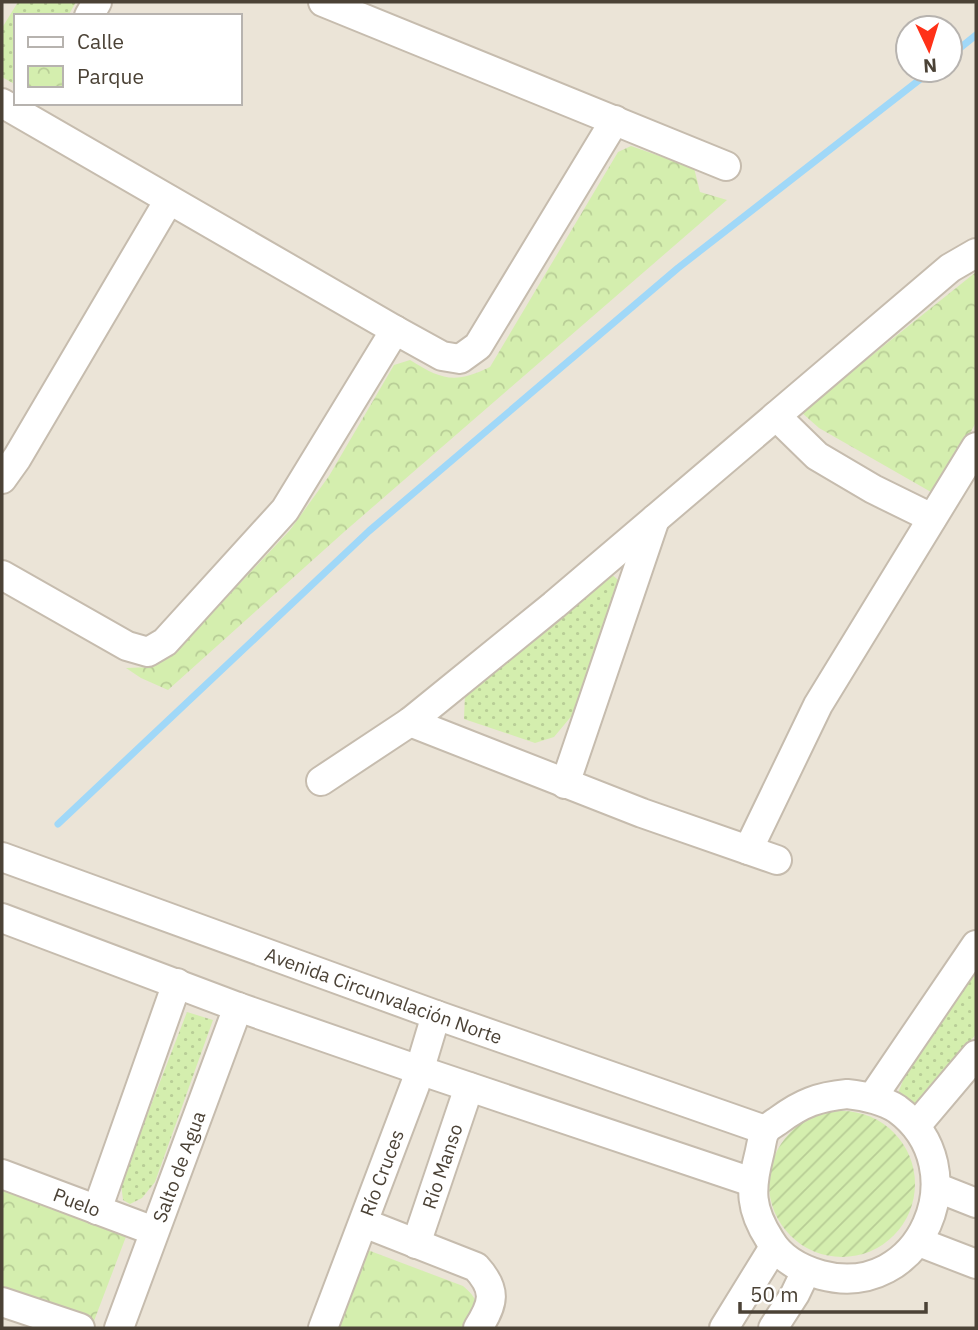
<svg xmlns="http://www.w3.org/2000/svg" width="978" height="1330" font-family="'IBM Plex Sans',sans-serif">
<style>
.residential{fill:#ebe4d7;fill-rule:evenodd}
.grass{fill:url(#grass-dots)}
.park{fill:url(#park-crowns)}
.garden{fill:url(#garden-furrows)}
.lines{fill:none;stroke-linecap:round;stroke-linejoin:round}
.stream{stroke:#a0d8f8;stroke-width:7}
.minor-casing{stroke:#c6bcae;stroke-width:32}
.minor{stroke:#fff;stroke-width:28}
.labels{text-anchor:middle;stroke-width:5;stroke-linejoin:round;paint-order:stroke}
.street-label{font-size:19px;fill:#4b4236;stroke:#fff}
</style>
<defs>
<pattern id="grass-dots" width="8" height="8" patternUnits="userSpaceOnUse" patternTransform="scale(1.75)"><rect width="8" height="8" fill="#d4eeae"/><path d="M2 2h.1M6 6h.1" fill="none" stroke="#b8cd96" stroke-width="1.8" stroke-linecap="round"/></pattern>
<pattern id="park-crowns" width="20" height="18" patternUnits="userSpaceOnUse" patternTransform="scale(1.75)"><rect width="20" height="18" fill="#d4eeae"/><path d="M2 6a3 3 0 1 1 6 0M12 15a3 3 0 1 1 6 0" fill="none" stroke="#b8cd96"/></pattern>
<pattern id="garden-furrows" width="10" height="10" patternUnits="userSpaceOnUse" patternTransform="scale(1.75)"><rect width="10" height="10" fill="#d4eeae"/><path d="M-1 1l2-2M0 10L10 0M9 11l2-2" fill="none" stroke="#b8cd96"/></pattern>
</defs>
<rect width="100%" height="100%" fill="#f6f2e9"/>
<!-- residential -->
<path class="residential" d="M2 2H976V1328H2ZM16 16H240V103H16ZM908 28H950V70H908Z"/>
<!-- grass -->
<path class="grass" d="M18 2H76L68 16H16V85L2 77V28Z
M610 573 623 584 579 707 554 737 535 743 464 719 465 694Z
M976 963V1034L925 1099 914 1107 904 1102 898 1093 904 1078Z
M187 1012 213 1020 155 1182 142 1198 130 1204 123 1200 121 1183Z"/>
<!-- park -->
<path class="park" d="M631 146 694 168 700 192 727 200 344 532 168 690 141 678 126 668 152 667 172 656 290 530 329 476 394 365 410 360C442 380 455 384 490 367L618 152Z
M976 272V422L945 481 931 492 819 428 801 412Z
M2 1188 127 1234 94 1321 2 1290Z
M365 1249 463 1286C482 1302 477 1307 470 1328H335Z"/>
<!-- garden -->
<path class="garden" d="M769 1184a73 73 0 1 1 146 0a73 73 0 1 1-146 0Z"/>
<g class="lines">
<!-- stream -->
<path class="stream" d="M950 56 976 35
M58 824 369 531 678 268 932 70"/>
<!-- minor casing -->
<g class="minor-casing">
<g id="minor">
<path d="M323 2 726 166"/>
<path d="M89 16 97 2"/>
<path d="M2 103 395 330 442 356 460 359 478 346 615 120"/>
<path d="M776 416 817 456 873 489 932 518"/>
<path d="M2 479 17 458 169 200"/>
<path d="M2 575 127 646 148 652 165 642 285 510 395 330"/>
<path d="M410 722 642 813 777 860"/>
<path d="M321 781 410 722 554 605 950 268 976 253"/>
<path d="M565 784 655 519"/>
<path d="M748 850 818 705 976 447"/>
<path id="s1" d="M2 857 436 1015 765 1130"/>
<path d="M2 918 238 1007 419 1070 752 1182"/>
<path d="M847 1094C864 1096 882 1099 897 1109 978 1168 921 1302 821 1275 800 1269 781 1259 770 1240 750 1209 750 1190 759 1155 761 1148 762 1135 766 1130 769 1126 775 1123 779 1120 802 1103 818 1097 847 1094Z"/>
<path d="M872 1098 976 945"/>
<path d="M916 1126 976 1055"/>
<path id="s2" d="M2 1174 154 1231"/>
<path d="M938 1188 976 1203"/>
<path d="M97 1210 177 983"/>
<path d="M364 1223 476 1267C497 1290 494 1303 478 1328"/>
<path d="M919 1242 976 1264"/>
<path id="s3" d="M416 1244 469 1087"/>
<path d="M2 1302 80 1328"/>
<path id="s4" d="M119 1328 238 1007"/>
<path id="s5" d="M323 1328 415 1085 436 1015"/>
<path d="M724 1328 774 1247"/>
<path d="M773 1328 795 1294 806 1271"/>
</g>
</g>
<!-- minor -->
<use href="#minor" class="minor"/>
</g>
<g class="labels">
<!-- street labels -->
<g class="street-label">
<text dy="7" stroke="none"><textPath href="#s1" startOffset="406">Avenida Circunvalación Norte</textPath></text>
<text dy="7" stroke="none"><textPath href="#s3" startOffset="82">Río Manso</textPath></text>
<text dy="7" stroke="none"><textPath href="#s4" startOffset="172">Salto de Agua</textPath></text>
<text dy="7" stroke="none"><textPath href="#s5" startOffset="166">Río Cruces</textPath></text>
<text dy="7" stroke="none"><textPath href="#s2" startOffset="80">Puelo</textPath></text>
</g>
</g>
<!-- border -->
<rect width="978" height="1330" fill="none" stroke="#4b4236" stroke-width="7"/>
<!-- legend -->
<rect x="14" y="14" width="228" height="91" fill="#ffffff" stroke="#b7b3af" stroke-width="2"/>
<rect x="28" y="37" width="35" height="10" fill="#ffffff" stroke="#b7b3af" stroke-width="2"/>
<text x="77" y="49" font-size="21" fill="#4b4236">Calle</text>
<rect x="28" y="66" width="35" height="21" fill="url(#park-crowns)" stroke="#b7b3af" stroke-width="2"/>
<text x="77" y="84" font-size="21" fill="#4b4236">Parque</text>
<!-- north arrow -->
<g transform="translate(929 49) rotate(176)"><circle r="33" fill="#ffffff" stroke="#b7b3af" stroke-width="2"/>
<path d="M0-5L12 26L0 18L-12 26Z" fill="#ff3118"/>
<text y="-10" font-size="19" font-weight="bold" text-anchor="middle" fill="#4b4236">N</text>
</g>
<!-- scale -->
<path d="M740 1302v10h186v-10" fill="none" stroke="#4b4236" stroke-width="3.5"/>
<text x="750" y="1302" font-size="21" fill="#4b4236" stroke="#ffffff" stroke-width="5" paint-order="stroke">50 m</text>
</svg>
